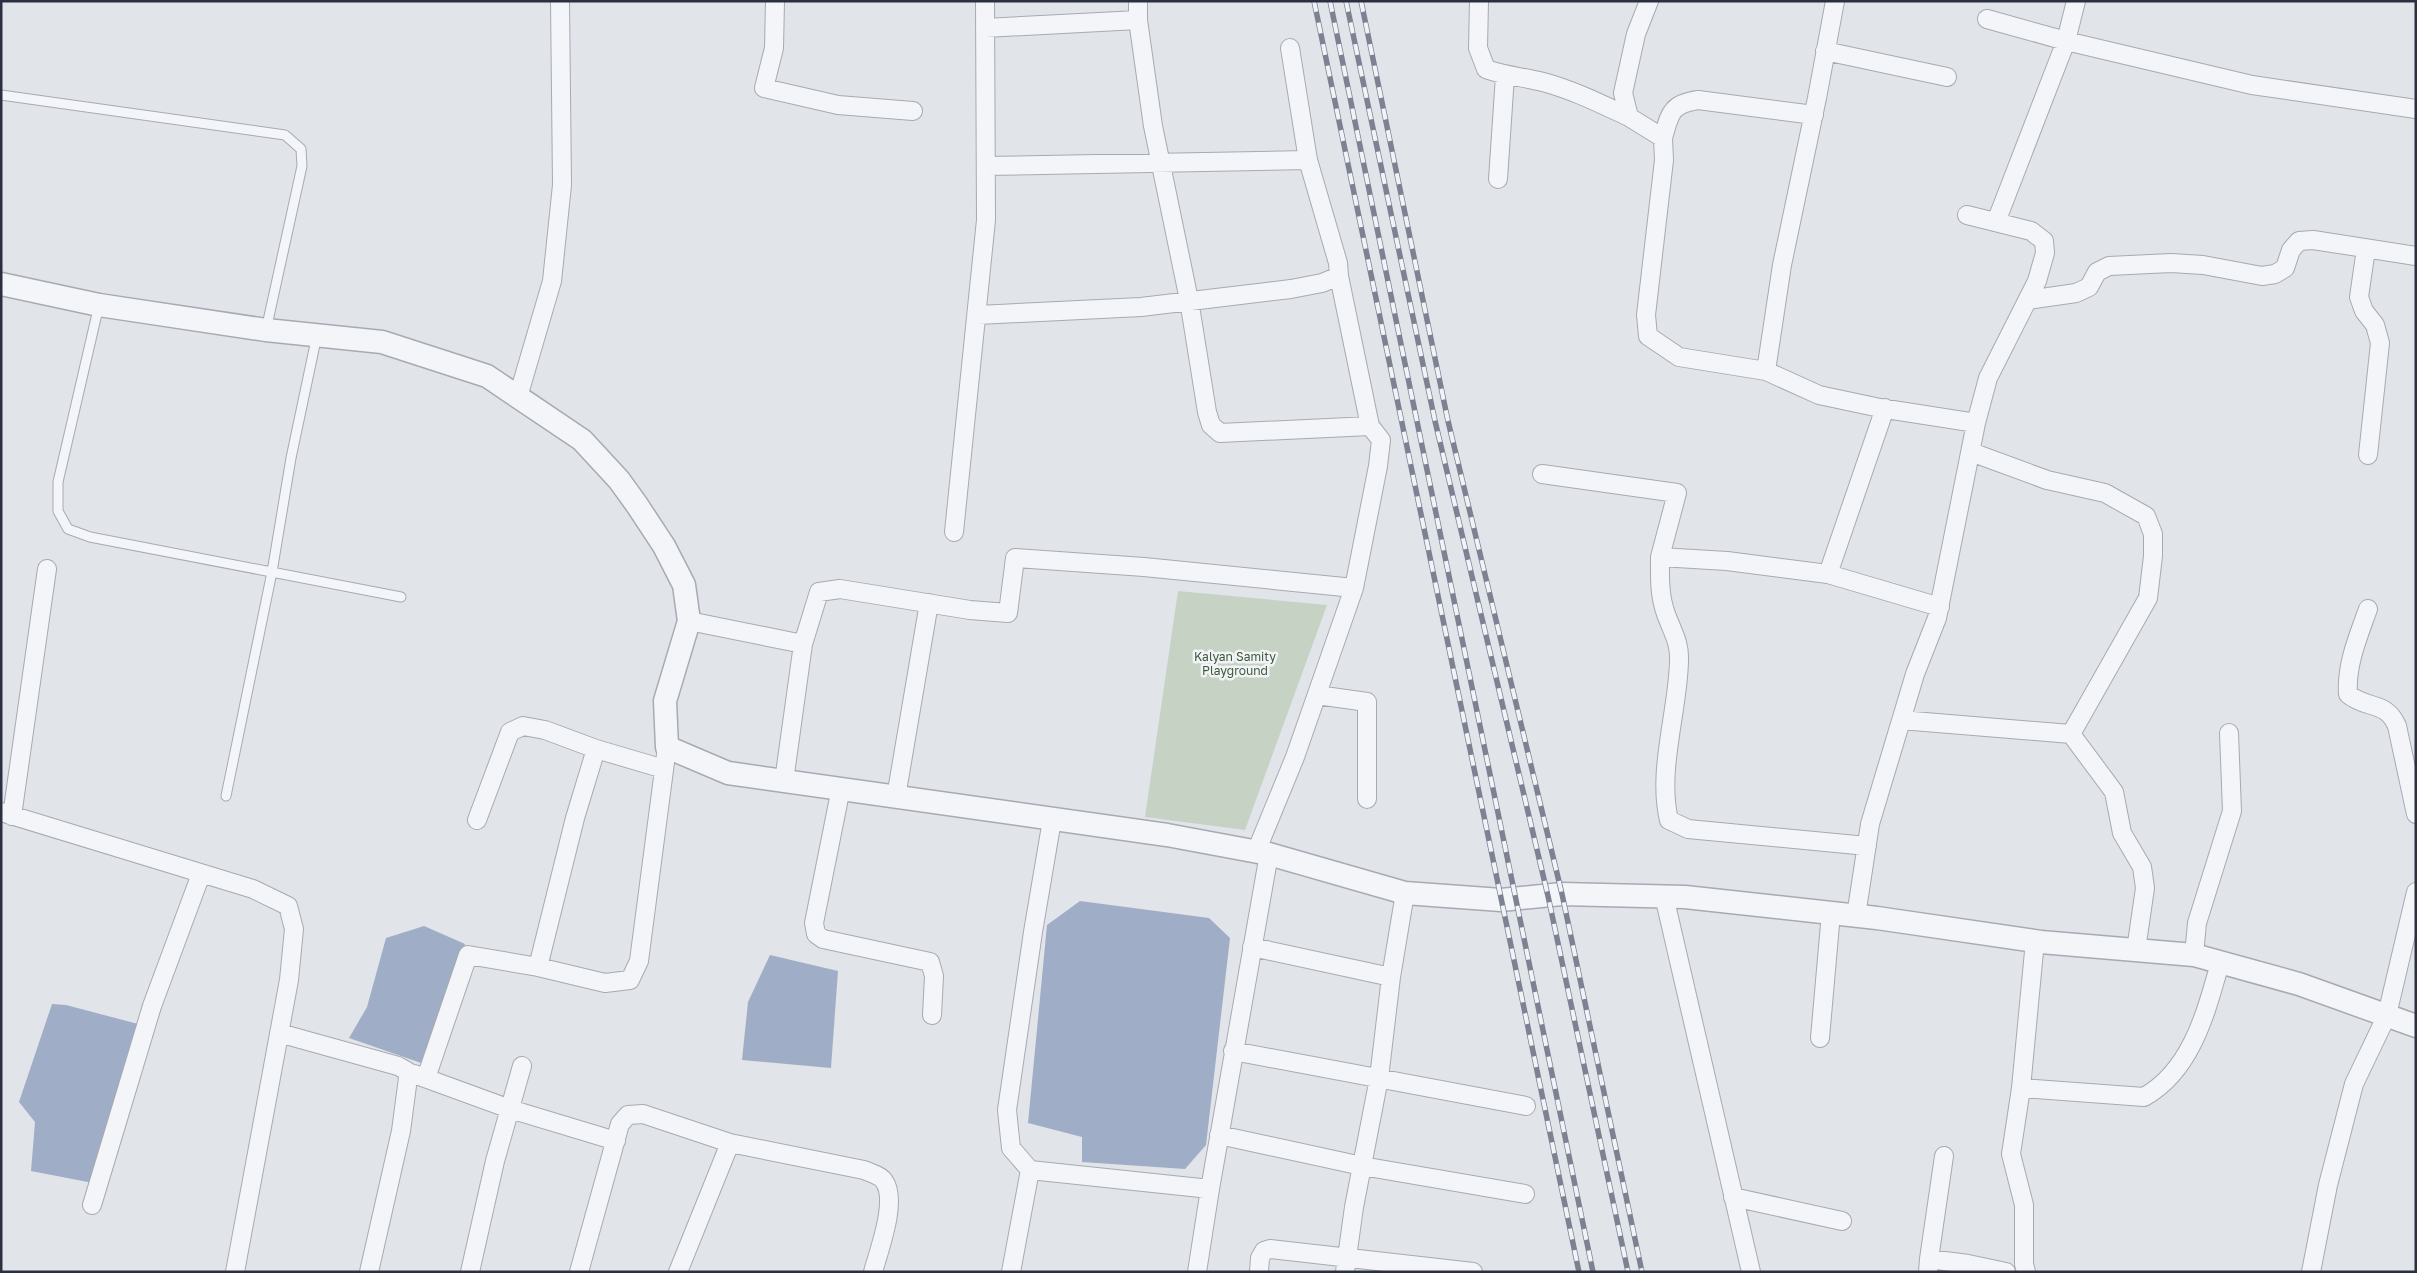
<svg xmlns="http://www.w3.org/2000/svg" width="2417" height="1273" font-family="'Golos Text',sans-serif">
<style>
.green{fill:#c6d2c3}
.water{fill:#9faec6}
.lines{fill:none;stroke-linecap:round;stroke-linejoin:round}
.service-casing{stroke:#a7aab3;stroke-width:11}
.minor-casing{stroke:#a7aab3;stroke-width:20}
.tertiary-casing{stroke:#a7aab3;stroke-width:25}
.service{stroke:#f4f5f8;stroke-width:9}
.minor{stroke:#f4f5f8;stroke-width:18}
.tertiary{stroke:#f4f5f8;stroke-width:22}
.rail-casing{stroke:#7c8292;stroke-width:5.5}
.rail{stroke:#f1f3f7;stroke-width:4;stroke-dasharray:11;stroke-linecap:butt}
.labels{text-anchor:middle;stroke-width:5;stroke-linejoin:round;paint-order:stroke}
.park-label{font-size:12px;fill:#3c5a39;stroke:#f1f3f7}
</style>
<rect width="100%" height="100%" fill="#e1e4e9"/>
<!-- green -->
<path class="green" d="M1178 591 1327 605 1245 830 1145 817Z"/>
<!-- water -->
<path class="water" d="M1080 901 1209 918 1230 938 1206 1145 1185 1169 1082 1162V1137L1028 1123 1047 925Z
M424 926 465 944 427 1065 349 1038 367 1007 386 938Z
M770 955 838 971 831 1068 742 1060 748 1002Z
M52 1004 66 1005 142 1025 93 1183 31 1171 35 1122 19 1102Z"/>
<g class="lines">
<!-- service casing -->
<g class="service-casing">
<path id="service" d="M1 95 285 135 301 149 302 166 266 330
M99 305 58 482V511L68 529 90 537 401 597
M226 796 272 572 291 458 317 335"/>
</g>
<!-- minor casing -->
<g class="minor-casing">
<path id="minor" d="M775 1 774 48 764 88 838 105 913 111
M1479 1 1478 48 1486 69C1505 76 1524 77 1543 82 1573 90 1601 104 1629 117
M1649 1 1636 34 1623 93 1629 117 1663 138 1664 160 1646 315 1648 336 1679 357 1766 371 1819 395 1880 408 1976 423
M1987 19 2066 41 2252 85 2416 109
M985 28 1138 20
M1825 51 1947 77
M1663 138C1670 114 1670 104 1698 100L1814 115
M986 166 1308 160
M1498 179 1505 76
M1996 222 2066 41 2076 1
M2366 249 2359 297 2364 311 2375 325 2380 343 2368 455
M1339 276 1370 426
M2028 300 2076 293 2089 287 2097 272 2109 266 2171 263 2203 265 2262 276 2275 274 2285 268 2291 250 2299 241 2313 240 2416 256
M978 315 1141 307 1291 289 1322 283 1339 276 1338 263 1308 160 1290 48
M1766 371 1782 265 1817 98 1835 1
M518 397 552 281 562 185 560 1
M1542 474 1677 493 1660 557 1727 561 1828 574 1940 607
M954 532 986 220 985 1
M1660 557C1660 577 1659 595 1666 614 1672 631 1680 642 1679 661 1678 711 1657 771 1669 820L1688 829 1867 846
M1828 574 1885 408
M2368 609C2358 637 2346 665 2348 694 2367 710 2386 700 2397 726L2416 814
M689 621 803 644
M1317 695 1367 702V799
M1901 720 2071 734 2148 598 2153 556V534L2146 516 2105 493 2047 480 1971 452
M2071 734 2114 792 2122 833 2142 867 2145 888 2136 950
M784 781 803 644 819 592 840 589 970 610 1008 613 1015 558 1144 567 1354 588 1378 466 1381 440 1370 426 1220 433 1211 425 1207 412 1189 300 1153 126 1138 20V1
M841 788 814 923 816 934 823 939 930 962 934 976 932 1015
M896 797 929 603
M1 812 253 889 288 906 294 929 289 980 235 1272
M12 816 47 569
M477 820 510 732 523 726 545 730 596 749 664 769
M1256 852 1295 757 1354 588
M1664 896 1751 1272
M1856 916 1870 824 1915 674 1937 618 1976 423 1988 378 2037 281 2045 253 2044 241 2031 231 1967 215
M1252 947 1391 977
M2194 955 2197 923 2232 811 2229 733
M538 967 575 818 596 749
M279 1033 398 1066 407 1071 408 1078 401 1131 369 1272
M1820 1038 1831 913
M1233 1051 1526 1106
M414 1074 510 1109 616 1141
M426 1078 468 955 538 967 605 983 630 980 639 961 667 747
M2021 1088 2035 941
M1219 1135 1362 1166 1525 1194
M1030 1170 1210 1189 1269 854
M1733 1197 1842 1221
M92 1205 152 1006 201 874
M1929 1259 1944 1156
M470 1272 495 1161 522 1066
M579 1272 620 1124 628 1115 643 1114 730 1143 864 1170C870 1173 880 1175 884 1181 898 1200 879 1250 873 1272
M678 1272 730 1143
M1011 1272 1030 1170 1011 1148 1007 1110 1033 932 1052 820
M1197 1272 1210 1189
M1259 1272 1260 1258 1264 1251 1270 1249 1473 1272
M1345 1272 1354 1207 1379 1078 1391 977 1405 893
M1928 1272 1929 1259 1968 1264 2006 1272
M2026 1272 2024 1264V1205L2011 1154 2021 1088 2144 1097C2192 1070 2206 1012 2220 963
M2311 1272 2328 1185 2354 1084 2387 1015 2416 892"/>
</g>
<!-- tertiary casing -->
<g class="tertiary-casing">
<path id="tertiary" d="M1 284 99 305 266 330 382 342 487 376 582 440 619 480 637 505 664 546 684 585 689 621 665 701 667 747 728 773 1167 835 1269 854 1405 893 1501 900 1562 894 1685 897 1877 918 2041 942 2194 955 2299 984 2416 1026"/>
</g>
<!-- service -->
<use href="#service" class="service"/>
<!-- minor -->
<use href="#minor" class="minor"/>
<!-- tertiary -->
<use href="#tertiary" class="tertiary"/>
<!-- rail casing -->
<g class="rail-casing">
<path id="rail" d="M1314 1 1579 1272
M1330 1 1593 1272
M1346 1 1435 421 1548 896 1628 1272
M1361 1 1448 421 1562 894 1642 1272"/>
</g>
<!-- rail -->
<use href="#rail" class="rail"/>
</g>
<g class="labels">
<!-- park labels -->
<g class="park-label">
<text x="1235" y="661">Kalyan Samity<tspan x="1235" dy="14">Playground</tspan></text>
</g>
</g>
<!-- border -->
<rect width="2417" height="1273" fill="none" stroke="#2b3040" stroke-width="5"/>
</svg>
